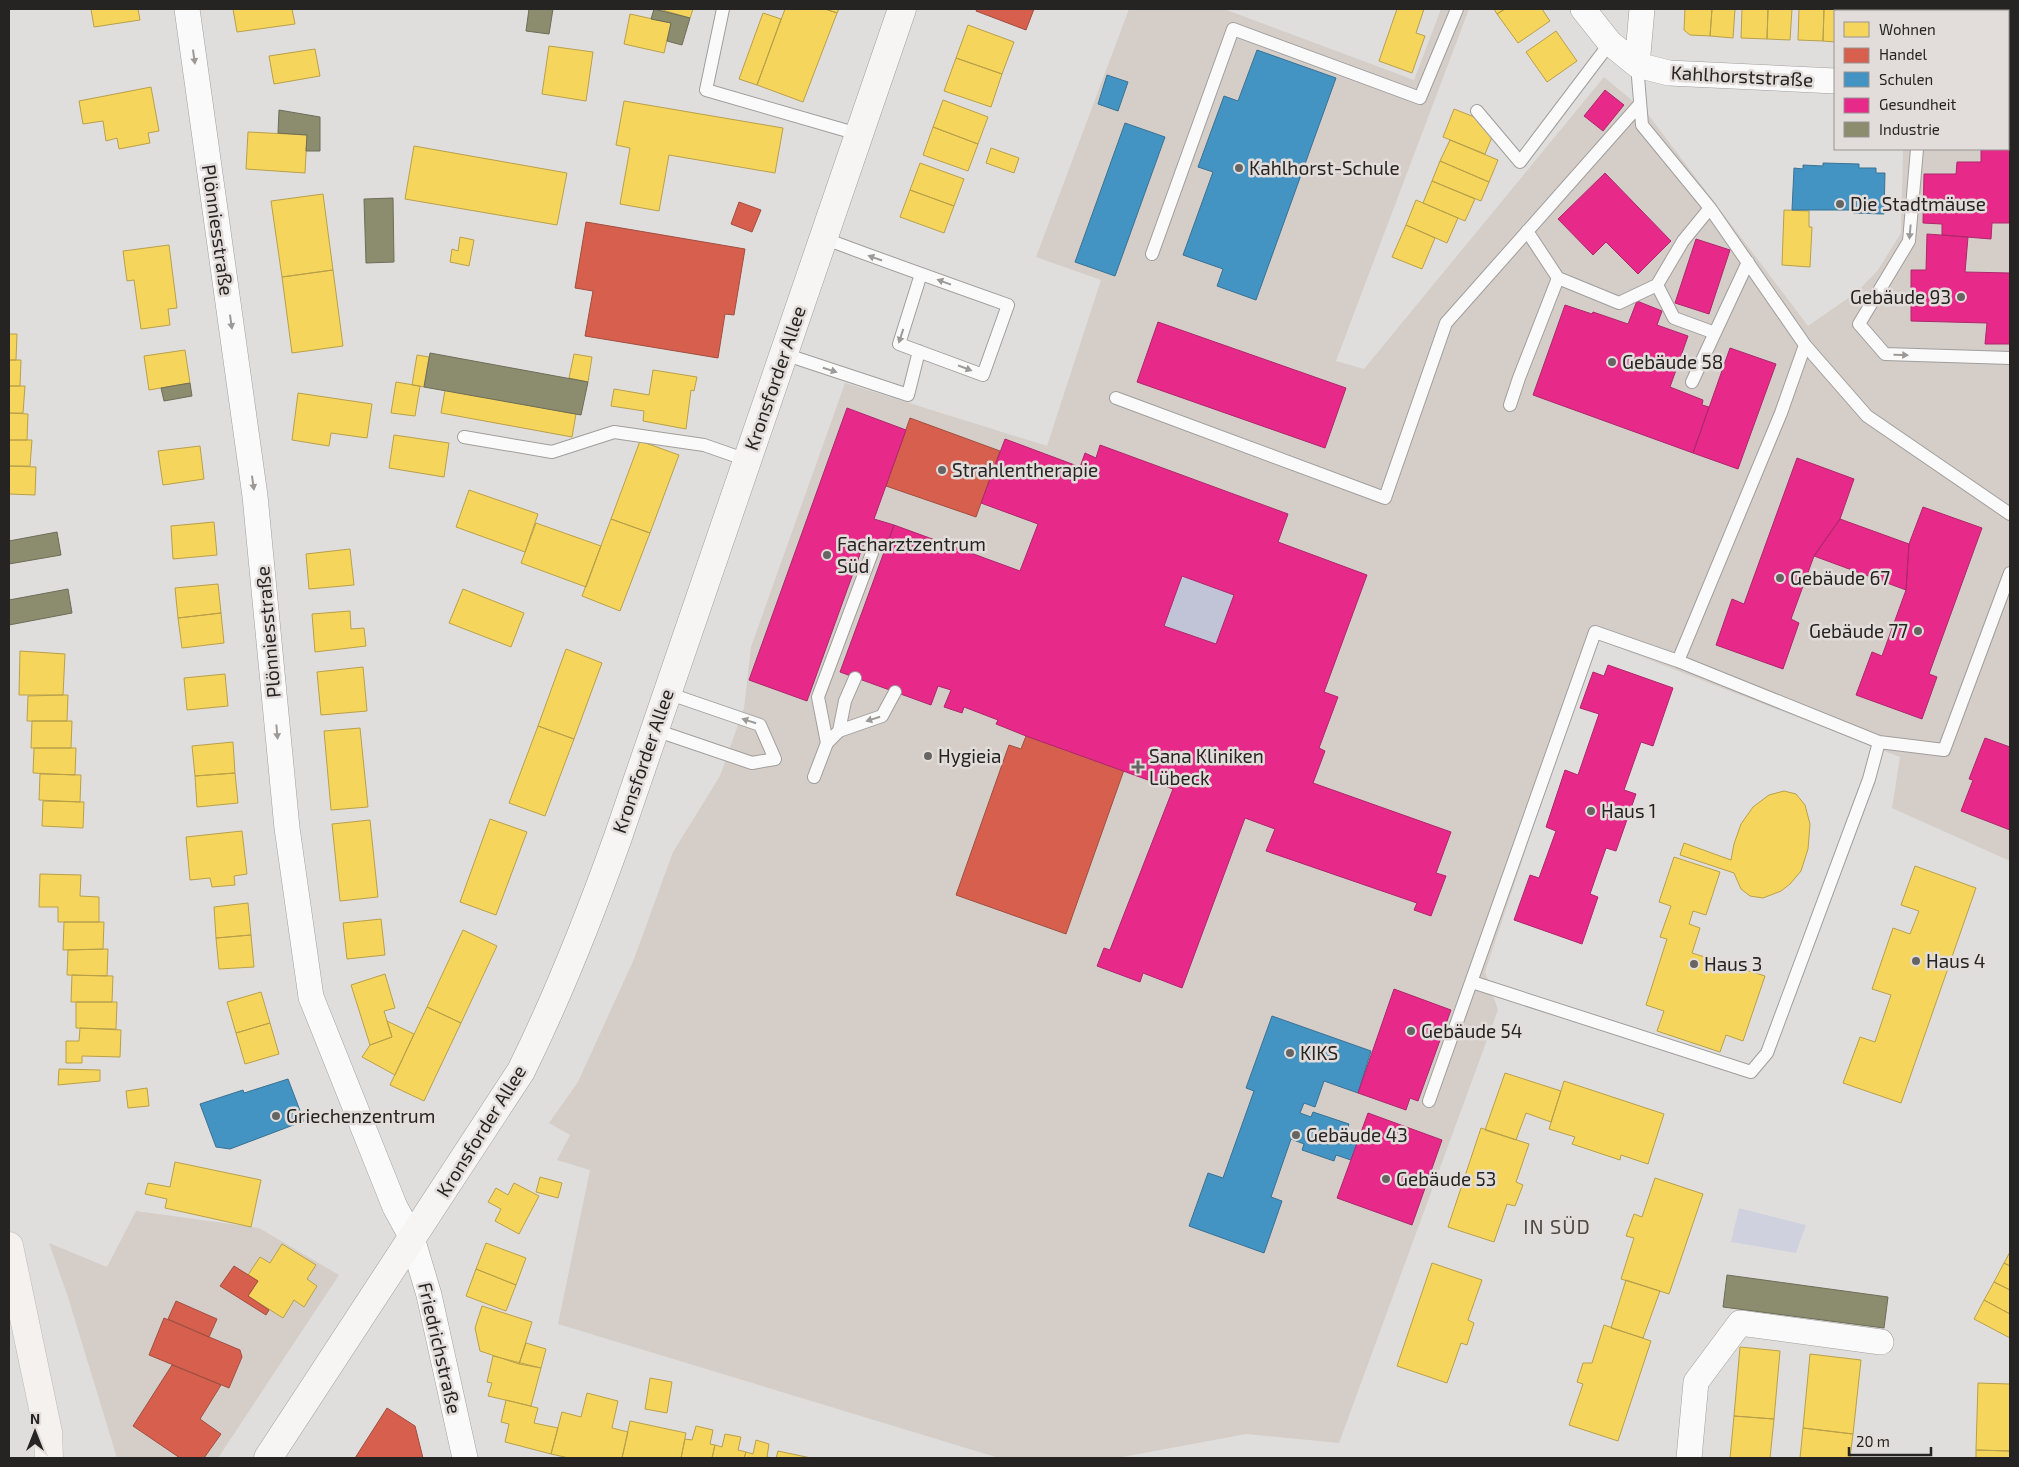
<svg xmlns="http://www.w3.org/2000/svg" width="2019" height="1467" font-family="'Exo 2',sans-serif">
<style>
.built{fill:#d4cdc8}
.green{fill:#d0d1de}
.forest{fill:#c1c3d6}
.homes{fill:#f6d55c;stroke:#b8a04b}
.shops{fill:#d6604d;stroke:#a14e40}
.schools{fill:#4393c3;stroke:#3a7293}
.health{fill:#e7298a;stroke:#ad286b;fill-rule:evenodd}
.industry{fill:#8c8c6e;stroke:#6d6d58}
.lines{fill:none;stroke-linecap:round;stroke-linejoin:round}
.lane-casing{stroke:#a09e9d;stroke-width:14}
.street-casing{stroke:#a09e9d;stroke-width:26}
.secondary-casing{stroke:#a09e9d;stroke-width:29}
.primary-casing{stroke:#bcbbba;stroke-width:29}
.lane{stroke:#fafafa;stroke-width:12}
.street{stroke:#fafafa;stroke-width:25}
.secondary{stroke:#f7f5f4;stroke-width:28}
.primary{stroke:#f4f1ee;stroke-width:28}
.oneway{fill:#9b9a99}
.poi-dot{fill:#676564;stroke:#e2ddda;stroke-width:2}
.labels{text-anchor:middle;stroke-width:5;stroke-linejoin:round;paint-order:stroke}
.street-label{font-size:19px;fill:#262423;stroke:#e2ddda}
.poi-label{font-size:19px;fill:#262423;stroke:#e2ddda;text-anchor:start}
.neighbourhood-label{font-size:20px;letter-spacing:1px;fill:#4d4a47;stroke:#e2ddda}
</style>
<rect width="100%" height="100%" fill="#e0dedc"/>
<!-- built -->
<path class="built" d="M1129 9H1224L1414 80 1441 9H1469L1336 361 1364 369 1604 77 1647 113 1808 326 1857 292 1878 270 1901 233 1903 149H2008V107H2010V861L1892 808 1900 757 1596 639 1485 972 1498 1010 1339 1443 1246 1434 1117 1458H999L558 1324 590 1170 557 1160 570 1135 549 1123 578 1082 634 959 673 852 720 776 744 708 751 647 845 383 1047 446 1101 280 1036 257Z
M136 1211 259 1228 339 1275 218 1458H117L68 1297 49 1243 107 1267Z"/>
<!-- green -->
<path class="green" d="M1739 1208 1806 1225 1796 1253 1731 1242Z"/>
<!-- forest -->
<path class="forest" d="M1182 576 1234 595 1216 644 1164 626Z"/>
<!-- homes -->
<path class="homes" d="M91 9H138L140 20 94 27Z
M233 9H292L295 24 237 32Z
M659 9H693L690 18Z
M785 9H825L837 13 803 102 757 85Z
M825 9H839L837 13Z
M1397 9H1424L1416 33 1425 36 1412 73 1379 61Z
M1494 9H1505L1497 14Z
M1505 9H1542L1550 21 1518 43 1497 14Z
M1685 9H1712L1710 36 1690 35 1684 30Z
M1712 9H1735L1733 38 1710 36Z
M1742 9H1768L1767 39 1741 38Z
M1768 9H1792L1790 40 1767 39Z
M1799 9H1824L1823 41 1798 40Z
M1824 9H1849V11H1835V42L1823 41Z
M1855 9H1881V11H1855Z
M1881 9H1906V11H1881Z
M1912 9H1941V11H1912Z
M1941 9H1964V11H1941Z
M763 13 781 19 757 85 739 79Z
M630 14 671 23 664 53 624 44Z
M968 25 1014 42 1002 74 956 58Z
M1556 31 1577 61 1547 82 1526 52Z
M549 46 593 52 586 101 542 94Z
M315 49 320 76 274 84 269 56Z
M956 58 1002 74 991 107 944 91Z
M151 87 159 131 148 133 150 143 119 149 117 138 106 141 103 121 83 124 79 101Z
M943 100 988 117 978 144 933 127Z
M624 101 783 128 775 173 669 155 659 211 620 204 630 148 616 145Z
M1454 109 1482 120 1492 137 1485 154 1443 137Z
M933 127 978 144 968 171 923 155Z
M248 132 307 135 305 173 246 169Z
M1450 140 1498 160 1489 182 1440 161Z
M414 146 567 173 557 225 405 199Z
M991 148 1019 158 1014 173 986 163Z
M1440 161 1489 182 1481 201 1432 181Z
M920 163 964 179 954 206 910 190Z
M1432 181 1475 199 1465 221 1423 203Z
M910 190 954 206 944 233 900 217Z
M323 194 333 270 282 277 271 201Z
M1416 200 1458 218 1447 243 1406 225Z
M1784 210 1809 211V227H1812L1810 267 1782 265Z
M1406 225 1435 238 1422 269 1392 257Z
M460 237 474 240 469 266 450 262 452 249 458 251Z
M169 245 177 308 168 309 170 325 141 329 134 280 127 281 123 251Z
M333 270 343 346 292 353 282 277Z
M9 334H17L16 360H9Z
M185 350 190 383 149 390 144 356Z
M574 354 592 357 588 382 569 378Z
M417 355 429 357 424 387 412 385Z
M9 360H21L20 386H9Z
M653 370 697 377 694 391 691 390 686 429 643 421 644 411 611 406 614 389 649 395Z
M396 382 420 386 415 416 391 413Z
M9 386H25L23 413H9Z
M445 390 576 414 572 437 441 413Z
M298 393 372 404 367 438 331 433 329 446 292 440Z
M9 413 28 414 27 440H9Z
M394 435 449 443 444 477 389 468Z
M9 440H32L30 466H9Z
M640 441 679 455 650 533 611 519Z
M200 446 204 479 163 485 158 451Z
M9 466 36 467 35 495 9 494Z
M469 490 538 514 525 552 456 527Z
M611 519 650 533 620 611 582 596Z
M214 522 217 555 173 559 171 526Z
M536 523 601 546 586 587 521 563Z
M350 549 354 585 309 589 306 554Z
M218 584 221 613 178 618 175 588Z
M463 589 524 613 511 647 449 623Z
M350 611 351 629 364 628 366 646 315 652 312 614Z
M221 613 224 643 182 648 178 618Z
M566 649 602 663 574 739 538 726Z
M20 651 65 654 63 695H19Z
M363 667 367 711 321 715 317 672Z
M225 674 228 706 187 710 184 678Z
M63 695H68L67 721H27L28 696Z
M32 721H72L71 748H31Z
M538 726 574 739 545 816 509 803Z
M360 728 368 807 331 810 324 731Z
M233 742 235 773 195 776 192 746Z
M34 748H76L75 775 33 773Z
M235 773 238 803 197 807 195 776Z
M40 774 81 775 80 802 39 800Z
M1784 791 1796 794 1805 805 1810 824 1808 849 1801 871 1790 884 1781 891 1763 898 1750 896 1741 889 1734 873 1680 855 1684 843 1731 860 1734 844 1741 824 1753 807 1769 795Z
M43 801 84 802 83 828 42 826Z
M490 819 527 832 496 915 460 902Z
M370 820 378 897 340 901 332 824Z
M242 831 247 874 234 876 235 885 212 887 210 878 190 880 186 837Z
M1674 857 1720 872 1706 915 1693 911 1689 924 1700 928 1692 953 1765 976 1743 1041 1726 1035 1720 1052 1657 1031 1664 1011 1646 1005 1667 939 1660 937 1671 906 1659 902Z
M1915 866 1976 888 1901 1103 1843 1083 1860 1037 1875 1042 1891 995 1872 989 1893 928 1910 934 1919 911 1901 905Z
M40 874 81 875 80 896 99 897V922H58V907H39Z
M248 903 251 935 216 938 214 907Z
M381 919 385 955 347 959 343 923Z
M64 922H104L103 949 63 950Z
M463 930 497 946 461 1023 427 1007Z
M251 935 254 967 219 969 216 938Z
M108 949 107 976 67 975 68 950Z
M385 974 395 1008 384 1011 392 1037 370 1045 351 985Z
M72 975 113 976 112 1002H71Z
M261 992 270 1023 236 1033 227 1002Z
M76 1002H117L116 1029 76 1028Z
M427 1007 461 1023 424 1101 390 1085Z
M387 1021 414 1034 395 1075 362 1057 370 1045 392 1037Z
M270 1023 279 1054 245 1064 236 1033Z
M80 1028 121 1030 120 1057 82 1056V1063H66V1041H79Z
M59 1069 100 1070V1081L58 1085Z
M1505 1073 1561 1091 1551 1122 1526 1113 1516 1140 1485 1130Z
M1564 1081 1664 1114 1648 1164 1621 1155 1620 1160 1572 1144 1575 1137 1549 1129Z
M147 1088 149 1106 128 1108 126 1091Z
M1481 1128 1529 1144 1516 1182 1523 1185 1515 1206 1507 1204 1494 1242 1448 1227Z
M175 1162 261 1180 251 1227 165 1208 167 1199 145 1194 148 1183 170 1187Z
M540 1177 562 1183 558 1198 536 1192Z
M1655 1178 1703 1194 1669 1294 1621 1279 1634 1238 1626 1236 1634 1214 1642 1217Z
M514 1183 539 1196 519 1234 495 1221 501 1209 488 1202 496 1188 508 1195Z
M486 1243 526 1258 516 1285 476 1269Z
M282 1244 316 1265 307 1279 317 1286 304 1307 294 1300 283 1318 248 1296 258 1281 248 1275 260 1257 270 1263Z
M2010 1252V1266L2004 1263Z
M1432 1263 1482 1280 1468 1320 1474 1323 1467 1345 1461 1343 1447 1383 1397 1366Z
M2004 1263 2010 1266V1290L1994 1282Z
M476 1269 516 1285 506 1311 466 1296Z
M1626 1280 1660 1291 1643 1338 1611 1328Z
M1994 1282 2010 1290V1314L1984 1300Z
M1984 1300 2010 1314V1338L1974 1319Z
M482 1306 532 1322 519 1364 480 1351 475 1328Z
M1604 1325 1651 1341 1618 1441 1569 1425 1583 1384 1577 1382 1583 1363H1592Z
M526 1343 546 1349 541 1368 519 1364Z
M1740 1347 1780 1351 1774 1419 1734 1416Z
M1810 1354 1861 1360 1853 1434 1803 1428Z
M493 1356 541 1368 531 1406 488 1396 492 1383 487 1382Z
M650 1378 672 1382 667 1413 645 1409Z
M1978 1383 2010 1384V1451L1976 1450Z
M587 1393 618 1401 612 1428 628 1432 622 1458H569L551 1454 562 1412 581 1417Z
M506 1400 538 1408 534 1423 558 1428 551 1454 505 1442 509 1424 501 1422Z
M1734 1416 1774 1419 1770 1458H1730Z
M630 1421 686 1433 681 1458H622Z
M696 1426 713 1430 710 1444 715 1445 712 1458H681L685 1439 692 1440Z
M1803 1428 1853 1434 1850 1458H1800Z
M725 1434 741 1437 738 1450 746 1452 744 1458H712L715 1445 722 1447Z
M756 1440 769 1444 767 1457 773 1458H744L746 1452 753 1454Z
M1976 1450 2010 1451V1458H1976Z
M778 1451 811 1458H776Z"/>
<!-- shops -->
<path class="shops" d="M977 9H1034L1026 30 976 11Z
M739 202 761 210 752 232 731 224Z
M586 222 745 249 734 315 725 314 718 358 585 336 593 291 575 288Z
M910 418 1000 451 976 517 886 486Z
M1026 736 1124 770 1066 934 956 895 1009 745 1021 749Z
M234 1266 258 1281 248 1296 269 1310 266 1315 220 1286Z
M176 1301 217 1319 209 1337 168 1319Z
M164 1318 240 1350 242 1357 229 1388 149 1355Z
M172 1365 221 1385 200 1419 221 1434 204 1458H180L133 1426Z
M387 1408 415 1426 423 1458H355Z"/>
<!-- schools -->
<path class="schools" d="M1257 50 1336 78 1256 300 1217 286 1223 269 1183 255 1213 172 1198 167 1224 96 1238 101Z
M1107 75 1128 82 1118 111 1098 104Z
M1125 123 1165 137 1115 276 1075 262Z
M1823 163 1859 164V168H1876V173H1885L1884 214 1853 213V210H1792L1794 168 1803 169V165L1823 166Z
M1272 1016 1371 1051 1358 1093 1324 1081 1315 1107 1304 1103 1300 1113 1311 1117 1313 1112 1349 1124 1346 1133 1360 1137 1351 1160 1336 1155 1334 1161 1302 1150 1304 1144 1291 1139 1271 1197 1282 1201 1264 1253 1189 1226 1208 1173 1223 1178 1254 1091 1246 1088Z
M288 1079 304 1121 230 1149 216 1147 200 1104 243 1090 244 1093Z"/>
<!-- health -->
<path class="health" d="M1605 90 1624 105 1603 131 1584 116Z
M2008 143H2010V223H1992L1991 239 1942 235V224L1923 223 1924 174H1956L1957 162H1981V149H2008Z
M1605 173 1671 241 1638 274 1606 242 1593 255 1558 219Z
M1927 234 1968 237 1965 272 2010 273V344H1985L1987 323 1911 321V270H1926Z
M1696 239 1730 250 1709 314 1675 303Z
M1637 301 1662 311 1657 325 1688 336 1670 387 1703 400 1702 405 1709 407 1693 453 1533 395 1565 305 1592 314 1593 312 1628 324Z
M1158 322 1346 388 1325 448 1137 382Z
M1730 348 1776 364 1738 469 1693 453Z
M847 408 906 430 874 519 894 525 885 551 864 543 807 701 749 680Z
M1005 439 1080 467 1085 453 1096 458 1100 445 1288 514 1278 542 1367 575 1324 692 1338 697 1319 748 1325 751 1313 783 1451 832 1436 873 1446 876 1431 916 1414 910 1417 903 1266 851 1275 829 1245 818 1182 988 1143 973 1140 982 1097 966 1104 948 1110 950 1173 789 1026 736 996 724 998 720 964 707 962 713 944 707 951 690 938 686 931 705 840 672 894 525 1020 571 1038 524 981 503ZM1182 576 1234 595 1216 644 1164 626Z
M1797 458 1854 479 1840 519 1814 556 1791 619 1799 623 1783 669 1716 645 1732 599 1744 604Z
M1923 507 1982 528 1929 674 1937 677 1922 719 1856 695 1872 652 1882 656 1906 590 1909 544Z
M1840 519 1909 544 1906 590 1814 556Z
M1608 665 1673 688 1653 746 1641 742 1624 790 1636 794 1616 851 1606 848 1590 894 1598 897 1582 944 1514 920 1530 875 1539 878 1556 831 1546 827 1565 770 1578 775 1599 714 1580 708 1593 672 1604 676Z
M1985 738 2010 747V830L1961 811 1973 780 1969 779Z
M1394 989 1451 1010 1418 1101 1410 1098 1406 1110 1358 1093Z
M1368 1113 1442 1140 1412 1225 1337 1198Z"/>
<!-- industry -->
<path class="industry" d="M529 9H553L549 34 526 31Z
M654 9 690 18 682 45 667 41 671 23 651 19Z
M1979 9H2010V48H2008V11H1979Z
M279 110 320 117V151H306L307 135 278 133Z
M393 198 394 262 366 263 364 199Z
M430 353 588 382 581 415 424 387Z
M190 383 192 396 164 401 161 388Z
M57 532 61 555 9 564V541Z
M68 589 72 613 9 625V600Z
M1727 1275 1888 1297 1884 1328 1723 1307Z"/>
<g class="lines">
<!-- lane casing -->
<g class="lane-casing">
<path id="lane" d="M723 9 706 90 858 134
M1637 65 1642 125 1710 208 1805 345 1781 413 1678 661
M1477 111 1520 162 1610 43
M2008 134H2010
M1917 149 1909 241 1859 324 1885 354 2010 358
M1527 231 1558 278 1619 303 1657 285 1683 241 1710 208
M823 238C884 261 946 283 1008 305L983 375 899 344 921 274
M1152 254 1233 29 1420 98 1457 9
M1657 285 1674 318 1715 333
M1805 345 1867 416 2010 514
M784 354 908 395 919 351
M1692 382 1748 262
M1116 398 1385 498 1446 323 1640 104
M1510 405 1519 378 1558 278
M464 437 552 452 614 432 704 445 747 460
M655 730 752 763 775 759 760 725 667 693
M839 731 845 701 855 678
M827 743 818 697 872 553
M814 777 827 743 839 731 882 716 895 692
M1472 982 1751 1072 1767 1053 1869 779 1879 742
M1429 1101 1595 632 1678 661 1879 742 1944 750 2010 573"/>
</g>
<!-- street casing -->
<g class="street-casing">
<path id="street" d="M187 9 255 496 287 828 311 997 395 1207 412 1238 429 1295 465 1458
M1583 9 1610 43 1637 65 1669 73 1835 81
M1637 65 1642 9
M2008 88H2010
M1689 1458 1696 1382 1740 1323 1881 1342"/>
</g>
<!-- secondary casing -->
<g class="secondary-casing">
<path id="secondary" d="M268 1458 521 1071C559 994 589 918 618 837L902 9"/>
</g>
<!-- primary casing -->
<g class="primary-casing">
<path id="primary" d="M9 1246 48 1432 49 1458"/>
</g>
<!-- lane -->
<use href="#lane" class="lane"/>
<!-- street -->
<use href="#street" class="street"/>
<!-- secondary -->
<use href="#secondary" class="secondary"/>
<!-- primary -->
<use href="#primary" class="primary"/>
</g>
<!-- one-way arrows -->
<defs><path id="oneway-solid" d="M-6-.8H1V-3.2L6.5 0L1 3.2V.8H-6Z" transform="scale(1.25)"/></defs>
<g class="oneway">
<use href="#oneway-solid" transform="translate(194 57) rotate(82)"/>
<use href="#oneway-solid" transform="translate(1910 232) rotate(95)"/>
<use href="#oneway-solid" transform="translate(875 258) rotate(-161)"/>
<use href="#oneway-solid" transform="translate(944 282) rotate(-160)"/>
<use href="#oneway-solid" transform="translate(231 322) rotate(82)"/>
<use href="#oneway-solid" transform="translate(901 336) rotate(108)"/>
<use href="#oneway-solid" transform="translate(1901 355) rotate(2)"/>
<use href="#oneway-solid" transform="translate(965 368) rotate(21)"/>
<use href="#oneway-solid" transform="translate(830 370) rotate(17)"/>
<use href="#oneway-solid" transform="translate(253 483) rotate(82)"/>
<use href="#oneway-solid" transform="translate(873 719) rotate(162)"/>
<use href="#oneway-solid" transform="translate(749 721) rotate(-162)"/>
<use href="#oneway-solid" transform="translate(277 732) rotate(85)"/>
</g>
<!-- markers -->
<g class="poi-dot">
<circle cx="1239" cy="168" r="5"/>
<circle cx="1840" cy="204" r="5"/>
<circle cx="1961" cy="297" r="5"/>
<circle cx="1612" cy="362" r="5"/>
<circle cx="942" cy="470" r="5"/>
<circle cx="827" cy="555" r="5"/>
<circle cx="1780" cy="578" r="5"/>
<circle cx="1918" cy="631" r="5"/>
<circle cx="928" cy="756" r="5"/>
<path d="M1135.5 759.5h5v5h5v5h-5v5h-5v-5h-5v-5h5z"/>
<circle cx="1591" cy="811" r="5"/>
<circle cx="1916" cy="961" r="5"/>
<circle cx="1694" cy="964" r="5"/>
<circle cx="1411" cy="1031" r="5"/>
<circle cx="1290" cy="1053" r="5"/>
<circle cx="276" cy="1116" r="5"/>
<circle cx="1296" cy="1135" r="5"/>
<circle cx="1386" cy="1179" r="5"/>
</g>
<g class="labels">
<!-- street labels -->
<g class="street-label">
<text transform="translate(1742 76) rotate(3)" y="7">Kahlhorststraße</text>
<text transform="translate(218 230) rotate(82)" y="7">Plönniesstraße</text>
<text transform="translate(775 378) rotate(-71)" y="7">Kronsforder Allee</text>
<text transform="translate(268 632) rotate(-95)" y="7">Plönniesstraße</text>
<text transform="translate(643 761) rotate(-71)" y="7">Kronsforder Allee</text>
<text transform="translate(481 1131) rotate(-58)" y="7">Kronsforder Allee</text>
<text transform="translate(440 1348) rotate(77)" y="7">Friedrichstraße</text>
</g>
<!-- poi labels -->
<g class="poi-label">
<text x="1249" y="175">Kahlhorst-Schule</text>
<text x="1850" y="211">Die Stadtmäuse</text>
<text x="1951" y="304" text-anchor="end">Gebäude 93</text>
<text x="1622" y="369">Gebäude 58</text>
<text x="952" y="477">Strahlentherapie</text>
<text x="837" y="551">Facharztzentrum<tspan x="837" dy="22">Süd</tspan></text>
<text x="1790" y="585">Gebäude 67</text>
<text x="1908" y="638" text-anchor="end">Gebäude 77</text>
<text x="938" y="763">Hygieia</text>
<text x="1149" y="763">Sana Kliniken<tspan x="1149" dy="22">Lübeck</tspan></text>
<text x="1601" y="818">Haus 1</text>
<text x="1926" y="968">Haus 4</text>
<text x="1704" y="971">Haus 3</text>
<text x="1421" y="1038">Gebäude 54</text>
<text x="1300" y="1060">KIKS</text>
<text x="286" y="1123">Griechenzentrum</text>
<text x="1306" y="1142">Gebäude 43</text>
<text x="1396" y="1186">Gebäude 53</text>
</g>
<!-- neighbourhood labels -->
<g class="neighbourhood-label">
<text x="1557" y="1234">IN SÜD</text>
</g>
</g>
<!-- border -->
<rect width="2019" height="1467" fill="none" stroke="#262423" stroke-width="20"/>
<!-- legend -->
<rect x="1834" y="10" width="175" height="140" fill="#e2ddda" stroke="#979391"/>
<rect x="1844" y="22" width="25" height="15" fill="#f6d55c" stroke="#979391"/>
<text x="1879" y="35" font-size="15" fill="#262423">Wohnen</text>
<rect x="1844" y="48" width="25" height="15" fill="#d6604d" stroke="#979391"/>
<text x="1879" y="60" font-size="15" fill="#262423">Handel</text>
<rect x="1844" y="72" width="25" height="15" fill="#4393c3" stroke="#979391"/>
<text x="1879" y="85" font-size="15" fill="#262423">Schulen</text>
<rect x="1844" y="98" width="25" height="15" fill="#e7298a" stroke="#979391"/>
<text x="1879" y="110" font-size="15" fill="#262423">Gesundheit</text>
<rect x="1844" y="122" width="25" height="15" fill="#8c8c6e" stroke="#979391"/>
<text x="1879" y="135" font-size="15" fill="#262423">Industrie</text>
<!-- north arrow -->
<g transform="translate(35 1432)" stroke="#e2ddda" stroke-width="4" paint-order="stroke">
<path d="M0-4L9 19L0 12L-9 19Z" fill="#262423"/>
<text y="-8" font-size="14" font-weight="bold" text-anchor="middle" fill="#262423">N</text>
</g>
<!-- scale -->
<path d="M1849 1447v8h82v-8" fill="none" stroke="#262423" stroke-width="2.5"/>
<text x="1856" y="1447" font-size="15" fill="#262423" stroke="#e2ddda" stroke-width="4" paint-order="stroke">20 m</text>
</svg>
